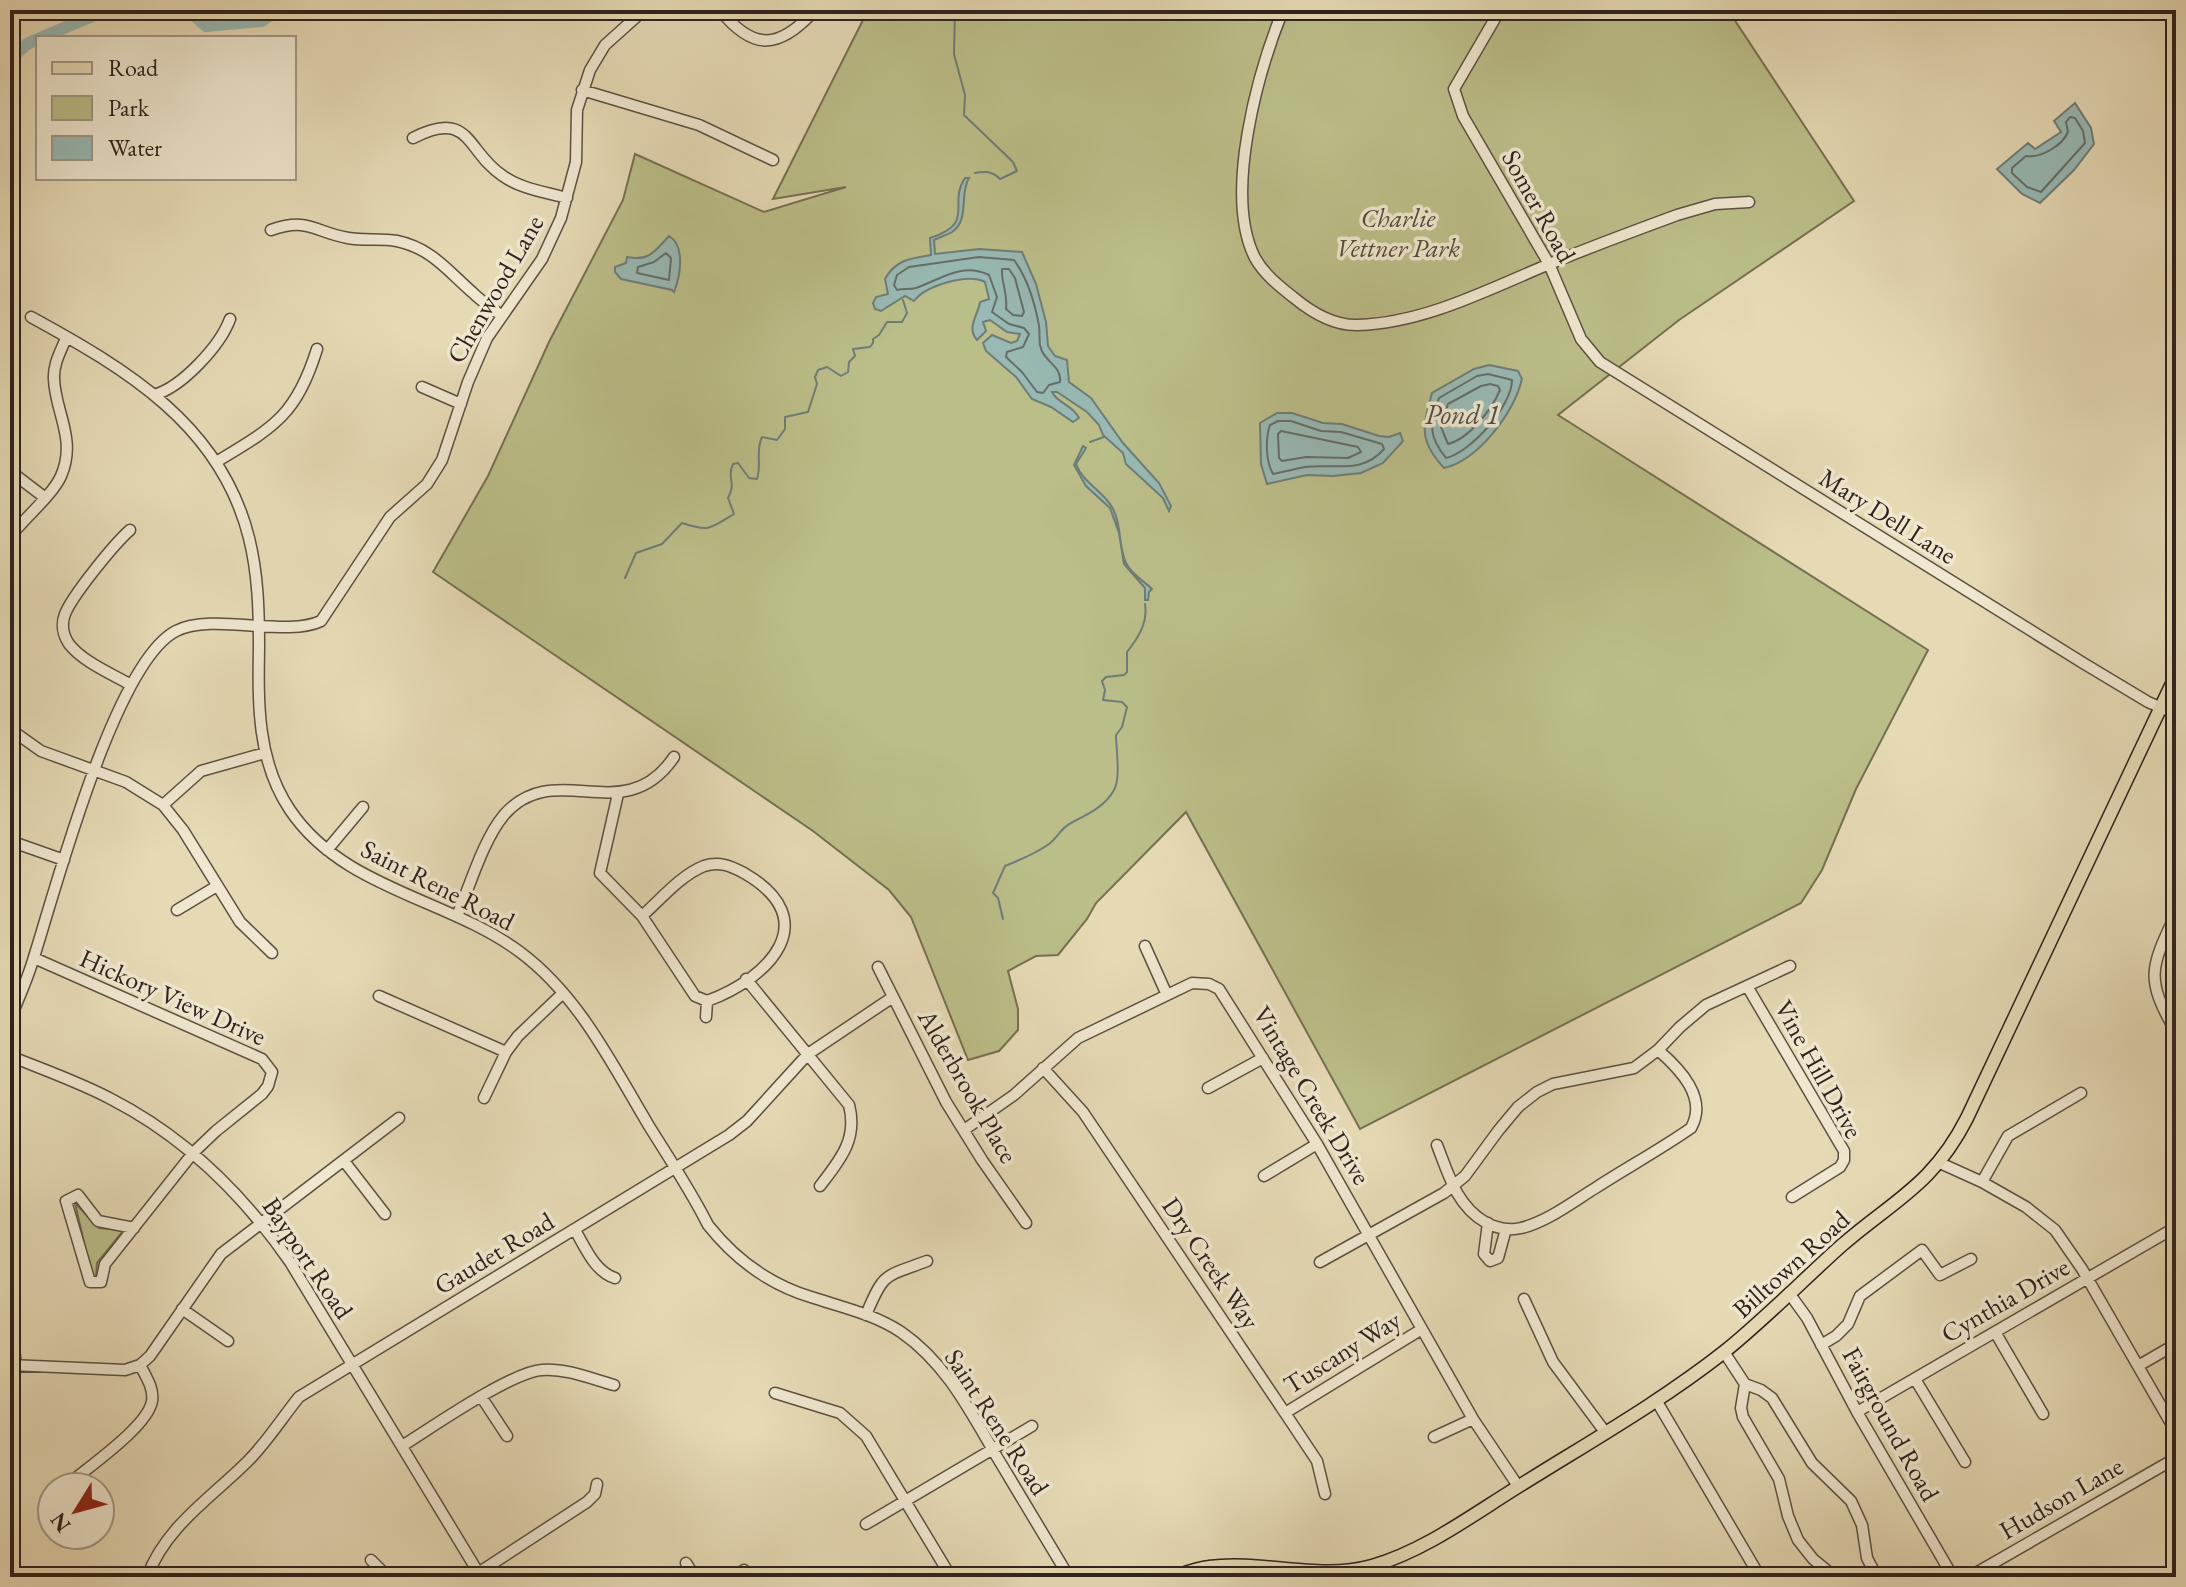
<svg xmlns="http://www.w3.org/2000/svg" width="2186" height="1587" font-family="'EB Garamond',serif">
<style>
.green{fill:#bbbe89;stroke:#757053;stroke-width:2}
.water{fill:#98b9b4;stroke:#6e7d78;stroke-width:2}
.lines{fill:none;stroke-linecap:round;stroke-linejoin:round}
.shore{stroke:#646e68;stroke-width:2}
.stream{stroke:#6e7d78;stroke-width:2}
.river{stroke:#98b9b4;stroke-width:12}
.minor-casing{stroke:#5d5043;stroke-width:13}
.major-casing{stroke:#2f221d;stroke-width:15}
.minor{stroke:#efe7cf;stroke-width:10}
.major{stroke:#e6dab5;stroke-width:12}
.labels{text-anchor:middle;stroke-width:7;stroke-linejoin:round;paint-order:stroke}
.street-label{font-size:26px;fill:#2f221d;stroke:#efe7cf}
.park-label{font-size:26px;font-style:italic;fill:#524938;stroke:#efe7cf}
.water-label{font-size:28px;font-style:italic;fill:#4e4f4a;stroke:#efe7cf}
</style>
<rect width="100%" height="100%" fill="#e6dab5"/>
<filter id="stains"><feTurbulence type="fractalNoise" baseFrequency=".0025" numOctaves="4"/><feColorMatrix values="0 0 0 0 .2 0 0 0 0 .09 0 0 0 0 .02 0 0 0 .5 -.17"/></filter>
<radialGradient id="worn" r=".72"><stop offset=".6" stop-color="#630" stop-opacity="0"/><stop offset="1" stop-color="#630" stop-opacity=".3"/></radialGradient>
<!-- green -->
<path class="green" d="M868 10H1728L1854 201 1679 320 1558 415 1928 650 1856 789 1822 870 1801 903 1360 1129 1186 812 1096 903 1087 919 1058 955 1036 956 1008 971 1018 1009V1030L999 1051 968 1060 911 917 889 890 813 831 433 572 488 476 549 342 623 200 635 154 764 212 846 187 773 199Z
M75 1203 99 1228 124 1230 97 1263 96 1277H92Z"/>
<!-- water -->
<path class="water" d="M2075 103 2091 128 2094 144 2074 170 2040 203 2022 194 1997 169 2028 143 2035 149 2061 132 2054 121Z
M965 178H969C959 194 970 220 952 232 947 235 940 237 934 240L935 254 979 249 1022 252 1036 284 1046 322 1048 346 1055 356 1067 360 1069 382 1091 398 1123 443 1159 483 1171 506 1169 511 1163 498 1126 464 1123 453 1103 435 1099 425 1087 412 1057 392H1052C1058 404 1072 404 1079 418L1073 422 1051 407 1032 399 1016 377 986 351 983 343 992 335 1011 343 1017 341 1020 334 1007 332 990 320 983 322 986 331 977 340C966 327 978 316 980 302L989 299 985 282C967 273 925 286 914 301L905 296 881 311 875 309 873 303 876 297 888 294 885 279C895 260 911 258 931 255L930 238C977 223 947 204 965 178Z
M669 236C686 246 680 277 674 292L672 290 621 279 615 272V267L626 263 627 257C649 262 656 250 669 236Z
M1489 365 1518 371 1522 379C1514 412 1479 460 1444 468 1418 440 1423 426 1432 393L1474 369Z
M1277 413H1292L1323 423 1342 424 1379 436 1389 437 1400 433 1403 441 1383 463 1361 473 1333 476 1307 475 1267 484 1261 464 1260 423Z
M1083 446 1086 448 1076 464C1084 484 1102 490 1112 507 1122 524 1118 546 1126 563 1131 574 1144 581 1152 589L1149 592 1148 600H1145V588L1124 564 1119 533 1110 508 1086 486 1074 465Z"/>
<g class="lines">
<!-- shore -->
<path class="shore" d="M2070 117 2075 118 2083 131 2085 143 2041 192 2027 187 2012 173V168L2026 156C2041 158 2062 146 2068 132L2066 122Z
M666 253 671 258 669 280 637 273 638 267 654 262Z
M979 257 1014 260C1027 278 1035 303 1039 326 1040 332 1039 339 1040 345 1043 362 1062 365 1060 382L1049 385 1043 393 1037 392 1022 372 1006 357 1007 352 1023 347 1029 334 1024 328 1009 324 992 312 997 297 989 275C962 262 941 279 916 288 909 290 904 288 897 290L894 285 897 275 909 267Z
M1002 269H1009L1015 278 1024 312 1022 316 1013 315 1006 309C1008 295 1001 281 1002 269Z
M1488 374 1512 380C1512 406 1471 452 1446 458 1427 434 1431 426 1439 398L1477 376Z
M1490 384 1498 386 1500 390C1492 409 1469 439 1448 444L1441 427 1448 404 1481 386Z
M1278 421H1291L1321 431 1341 432 1382 444 1384 449C1362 475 1333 463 1305 467 1294 469 1283 472 1273 474 1266 462 1265 439 1270 425Z
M1281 431 1358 447 1361 452 1348 458 1306 457 1282 461 1279 458 1278 434Z"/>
<!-- stream -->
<path class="stream" d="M955 10 954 54 965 95 964 115 1013 162 1017 171 1000 179C992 171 985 171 975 173
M1090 442 1104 437
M625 578 636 553 662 544 682 523C710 532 709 529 734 514L728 498C737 482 726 478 733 464L738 463 749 478 757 479C762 462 755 452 762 437L777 440 785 429V417L808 412 817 384 815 377 818 370 827 367 841 376 848 372 849 362 855 356 853 349 870 347 873 343V339L879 335 887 322H902L907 313 903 300
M1003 919 998 898 993 893 1005 866C1020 860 1035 854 1049 844 1057 838 1061 828 1071 823 1086 815 1105 807 1114 790 1121 778 1116 749 1116 735L1122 727 1127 707 1122 702 1103 700 1105 690 1102 681 1106 677 1124 675 1127 672V652C1138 638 1148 623 1145 604"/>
<!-- river -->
<path class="river" d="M188 10 206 26 262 21 276 10
M40 38 107 10
M10 59 27 44 38 39"/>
<!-- minor casing -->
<g class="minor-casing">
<path id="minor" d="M720 10C753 51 779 50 815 10
M1283 10C1258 72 1223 195 1255 258 1264 274 1279 286 1293 297 1311 312 1333 326 1358 325 1424 323 1487 290 1547 265 1590 247 1634 231 1677 215L1715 204 1749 202
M1500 10 1454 89 1463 116 1549 264 1581 339 1600 362 2083 663 2148 702 2176 714
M582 90 699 125 773 160
M413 138C471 108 466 152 503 176 521 189 546 192 567 198
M271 230C309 217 314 232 348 238 364 241 381 238 397 241 431 248 448 271 472 292 481 301 491 308 501 315
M31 317C126 369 221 425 249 538 258 574 259 610 259 647 258 704 257 761 290 810 343 889 447 898 520 952 579 996 612 1064 649 1126 669 1158 691 1191 708 1225 735 1259 768 1284 811 1297 841 1307 874 1314 901 1332 946 1363 970 1411 997 1457 1021 1497 1045 1537 1069 1577
M422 387 461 404
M154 395C182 387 220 346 230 319
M216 462C274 427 296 416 317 349
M10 471 44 497
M130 530C114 544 72 596 65 614 61 624 63 635 69 644 83 662 112 674 131 685
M10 537C24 518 52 496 61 476 77 439 55 412 54 379 53 364 61 351 66 338
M10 729 41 751 126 782 163 805 183 830 240 922 272 953
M618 794 600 873 642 916 695 996 707 1001
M163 805 201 771 265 753
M10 841 64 860
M327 850 363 807
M177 910 217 886
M2176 914C2150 968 2145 979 2176 1032
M457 916C470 886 483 840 504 815 555 756 624 831 674 757
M642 916C660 900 681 875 704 866 719 861 731 866 744 873 825 920 770 978 707 1001
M1145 946 1167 995
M34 958 262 1059 272 1072 268 1086 262 1094 216 1131 193 1153 105 1264 101 1282H90L66 1201 78 1195 98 1221 134 1228
M878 967 946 1102 982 1160 1026 1223
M746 979 849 1105C858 1139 840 1160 820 1186
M1747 986 1844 1151V1160L1840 1167 1792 1197
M379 996 506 1052
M706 1017 707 1001
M10 1019C19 998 28 978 34 957 56 888 115 662 176 631 213 612 285 638 321 621L390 517 427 484 442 460 468 382 487 338 542 259 561 218 576 162 577 110 590 70 605 45 644 10
M10 1056C44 1070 79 1082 111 1099 185 1137 243 1194 290 1262L481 1577
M1043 1068 1083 1112 1285 1413 1317 1461 1325 1494
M1208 1088 1263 1058
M484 1098 506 1052 518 1036 563 993
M964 1130 1014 1095 1078 1038 1192 983 1209 984 1219 989 1317 1144 1473 1419 1518 1486
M1437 1145C1448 1173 1456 1205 1485 1222 1495 1228 1509 1231 1521 1228 1547 1222 1574 1201 1597 1187 1628 1167 1661 1149 1691 1128 1708 1098 1680 1069 1658 1050
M344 1161 385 1214
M1940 1163 1982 1182 2026 1207 2055 1230 2082 1269 2176 1432
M1264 1176 1317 1144
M1982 1182 2008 1136 2081 1093
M1488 1223 1484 1254 1490 1261 1498 1258 1506 1229
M575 1230C585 1247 595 1272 615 1278
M1320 1262 1444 1193 1465 1176 1498 1131 1518 1107 1537 1092 1553 1084 1634 1068 1658 1050 1680 1027 1706 1005 1790 966
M1789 1293 1807 1318 1857 1412 1953 1577
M1524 1299 1553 1362 1605 1432
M182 1309 228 1341
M866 1315C884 1271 885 1277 927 1261
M10 1318 16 1365 10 1402
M1995 1332 2043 1414
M1821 1345 1836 1336 1848 1324 1860 1296 1922 1250 1940 1275 1971 1259
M1724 1352 1745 1384 1761 1390 1772 1398 1812 1463 1851 1501 1862 1525 1867 1558 1877 1577
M10 1365 125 1370 140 1365 150 1356 221 1254 399 1118
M2138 1366 2176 1344
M1915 1379 1965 1462
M1745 1384 1741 1408 1743 1417 1779 1479 1788 1516 1798 1540 1813 1559 1835 1577
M775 1393 840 1413 866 1436 951 1577
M482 1398 507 1436
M1656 1400 1760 1577
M1857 1412 2176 1227
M1285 1413 1422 1329
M1434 1437 1473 1419
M402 1446C431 1428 511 1372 542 1370 566 1368 592 1379 614 1385
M71 1482C91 1465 148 1426 152 1401 154 1388 146 1377 140 1365
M866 1524 1032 1426
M371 1560 388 1577
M686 1563 695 1577
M147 1577C166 1526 211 1498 248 1461 267 1442 282 1418 299 1397L729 1135 747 1121 808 1054 893 997
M472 1577 587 1502 595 1494 597 1484
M734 1577 744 1570
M1969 1577 2176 1458
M2174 1577 2176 1576"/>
</g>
<!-- major casing -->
<g class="major-casing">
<path id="major" d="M1174 1577C1185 1573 1197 1568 1209 1567 1264 1560 1318 1581 1372 1566 1424 1551 1471 1516 1516 1488 1586 1444 1659 1403 1724 1352 1765 1319 1802 1281 1841 1246 1894 1200 1933 1185 1967 1118L2176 675"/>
</g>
<!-- minor -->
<use href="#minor" class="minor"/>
<!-- major -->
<use href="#major" class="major"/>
</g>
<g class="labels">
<!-- street labels -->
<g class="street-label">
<text transform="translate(1539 206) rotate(61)" y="9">Somer Road</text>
<text transform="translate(495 289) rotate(-60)" y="9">Chenwood Lane</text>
<text transform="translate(1888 516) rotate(32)" y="9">Mary Dell Lane</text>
<text transform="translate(438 885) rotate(27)" y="9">Saint Rene Road</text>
<text transform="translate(173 997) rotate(24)" y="9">Hickory View Drive</text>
<text transform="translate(1819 1069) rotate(61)" y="9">Vine Hill Drive</text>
<text transform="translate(968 1086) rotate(60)" y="9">Alderbrook Place</text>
<text transform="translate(1312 1095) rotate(59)" y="9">Vintage Creek Drive</text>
<text transform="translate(494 1253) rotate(-31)" y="9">Gaudet Road</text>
<text transform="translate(308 1258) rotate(56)" y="9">Bayport Road</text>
<text transform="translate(1211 1263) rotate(56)" y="9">Dry Creek Way</text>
<text transform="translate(1791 1264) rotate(-42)" y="9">Billtown Road</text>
<text transform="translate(2005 1300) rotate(-30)" y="9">Cynthia Drive</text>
<text transform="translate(1342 1352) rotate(-32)" y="9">Tuscany Way</text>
<text transform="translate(997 1422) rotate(57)" y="9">Saint Rene Road</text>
<text transform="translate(1891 1424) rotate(61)" y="9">Fairground Road</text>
<text transform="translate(2061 1498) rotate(-30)" y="9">Hudson Lane</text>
</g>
<!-- park labels -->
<g class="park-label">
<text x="1398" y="227">Charlie<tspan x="1398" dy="30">Vettner Park</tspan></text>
</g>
<!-- water labels -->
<g class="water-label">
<text x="1462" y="424">Pond 1</text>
</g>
</g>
<!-- margin -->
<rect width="2186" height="1587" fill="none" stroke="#e6dab5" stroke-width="40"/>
<rect x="12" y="12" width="2162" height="1563" fill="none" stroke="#2f221d" stroke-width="4"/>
<rect x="20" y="20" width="2146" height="1547" fill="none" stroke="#2f221d" stroke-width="2"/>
<!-- legend -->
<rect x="36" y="36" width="260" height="144" fill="#efe7cf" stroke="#a29888" stroke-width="2"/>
<rect x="52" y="62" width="40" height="12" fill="#e6dab5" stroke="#a29888" stroke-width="2"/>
<text x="108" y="76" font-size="24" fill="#2f221d">Road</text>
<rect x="52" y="96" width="40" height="24" fill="#bbbe89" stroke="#a29888" stroke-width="2"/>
<text x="108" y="116" font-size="24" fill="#2f221d">Park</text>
<rect x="52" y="136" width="40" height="24" fill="#98b9b4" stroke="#a29888" stroke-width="2"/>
<text x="108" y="156" font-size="24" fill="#2f221d">Water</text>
<!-- north arrow -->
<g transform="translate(76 1511) rotate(233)"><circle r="38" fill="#efe7cf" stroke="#a29888" stroke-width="2"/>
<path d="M0-6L14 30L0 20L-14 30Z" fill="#8f2418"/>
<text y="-12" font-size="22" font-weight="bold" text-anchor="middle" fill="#2f221d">N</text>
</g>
<rect width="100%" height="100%" filter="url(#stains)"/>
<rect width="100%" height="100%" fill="url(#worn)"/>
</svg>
